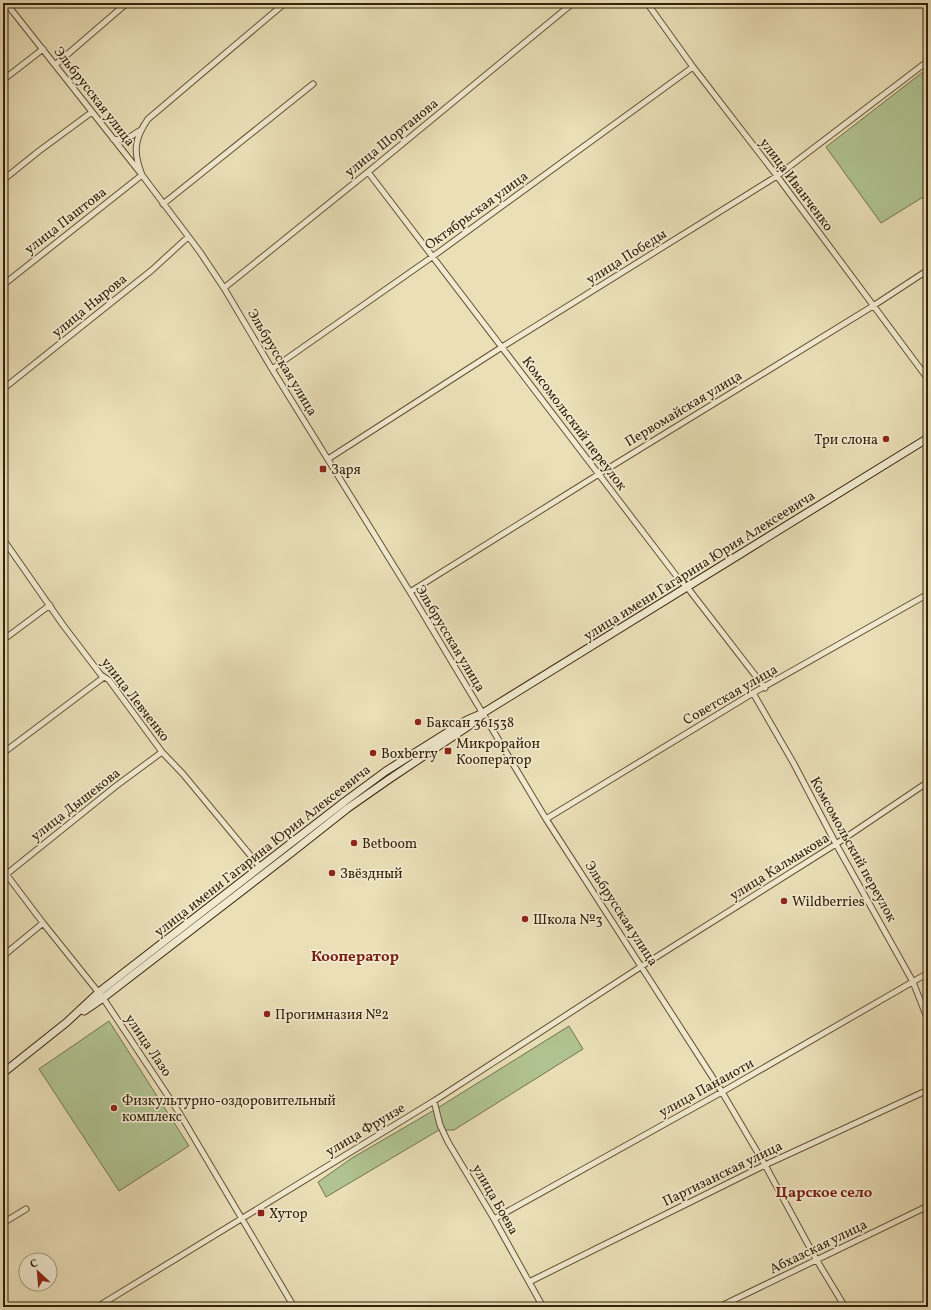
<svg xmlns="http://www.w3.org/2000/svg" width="931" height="1310" font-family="Vollkorn,serif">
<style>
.green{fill:#b1c392;stroke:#74734e}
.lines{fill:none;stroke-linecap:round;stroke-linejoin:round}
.street-casing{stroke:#635235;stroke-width:7}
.secondary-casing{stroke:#36230a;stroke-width:9}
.street{stroke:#f1ead0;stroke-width:5}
.secondary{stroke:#f1ead0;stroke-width:7}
.poi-dot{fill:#8f2418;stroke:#f1ead0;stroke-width:1.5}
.labels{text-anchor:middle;stroke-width:3.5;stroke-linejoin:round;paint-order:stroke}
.street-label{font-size:14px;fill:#36230a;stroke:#f1ead0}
.poi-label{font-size:14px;fill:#36230a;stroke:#f1ead0;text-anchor:start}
.neighbourhood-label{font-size:15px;font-weight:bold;fill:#7a1f14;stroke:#f1ead0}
</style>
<rect width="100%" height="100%" fill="#eadfb7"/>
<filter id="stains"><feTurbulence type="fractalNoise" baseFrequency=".005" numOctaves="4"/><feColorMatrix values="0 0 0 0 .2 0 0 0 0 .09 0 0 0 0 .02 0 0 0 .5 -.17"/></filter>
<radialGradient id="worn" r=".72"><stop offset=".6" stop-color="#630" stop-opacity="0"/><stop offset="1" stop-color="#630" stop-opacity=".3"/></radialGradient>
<!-- green -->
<path class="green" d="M928 68V194L881 223 826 147Z
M109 1021 189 1146 119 1191 39 1069Z
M569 1026 583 1049 454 1130H439L326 1197 318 1182 352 1158 436 1109Z"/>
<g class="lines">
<!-- street casing -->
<g class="street-casing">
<path id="street" d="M6 3 142 175 200 252 224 288 272 369 410 592 546 819 722 1092 765 1165 816 1259 845 1307
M647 3 693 67 777 176 928 379
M55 65 127 3
M3 80 43 49
M113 139C125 141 129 138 139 131
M368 172 678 578 687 587 765 688
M3 180 39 151 92 112
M163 204 313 84
M3 285 142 175C133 152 134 139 148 119L285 3
M224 288 368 172 573 3
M272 369 432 257 693 67
M3 389 152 270 188 237
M328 459 502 347 777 176 928 61
M3 539 63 625 101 675 109 680 162 752 183 774 260 867
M410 592 599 474 873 306 928 270
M3 640 50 605
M753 693 794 764 836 844 913 982 928 1020
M3 753 104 677
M546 819 753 693 928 594
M3 870 43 923 103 998 180 1114 294 1307
M3 877 116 786 162 752
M3 956 43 923
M434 1101 440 1125 448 1142 494 1219 543 1307
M494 1219 722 1092 928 973
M3 1223 26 1209
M529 1282 765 1165 928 1090
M97 1307 434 1101 642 966 836 844 928 782
M719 1307 928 1206"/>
</g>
<!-- secondary casing -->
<g class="secondary-casing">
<path id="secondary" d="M84 1011 103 998 291 853 348 808 388 780 470 725 478 717
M3 1073 67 1022 99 992 344 802 386 771 467 720 483 713 928 438"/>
</g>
<!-- street -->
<use href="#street" class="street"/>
<!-- secondary -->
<use href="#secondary" class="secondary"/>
</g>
<!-- markers -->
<g class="poi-dot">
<circle cx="886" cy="439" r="4"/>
<rect x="319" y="465" width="8" height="8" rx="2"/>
<circle cx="418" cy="722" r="4"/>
<rect x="444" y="747" width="8" height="8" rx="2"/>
<circle cx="373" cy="753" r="4"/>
<circle cx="354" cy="843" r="4"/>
<circle cx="332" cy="873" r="4"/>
<circle cx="784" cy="901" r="4"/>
<circle cx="525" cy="919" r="4"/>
<circle cx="267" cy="1014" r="4"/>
<circle cx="114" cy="1108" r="4"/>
<rect x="257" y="1209" width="8" height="8" rx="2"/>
</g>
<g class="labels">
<!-- street labels -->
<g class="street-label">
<text transform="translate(95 96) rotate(52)" y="5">Эльбрусская улица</text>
<text transform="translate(391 137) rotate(-39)" y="5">улица Шортанова</text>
<text transform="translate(797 184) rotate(53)" y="5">улица Иванченко</text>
<text transform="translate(476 210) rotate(-36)" y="5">Октябрьская улица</text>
<text transform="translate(65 220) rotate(-38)" y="5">улица Паштова</text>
<text transform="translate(626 256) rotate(-32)" y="5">улица Победы</text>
<text transform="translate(89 305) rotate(-39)" y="5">улица Нырова</text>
<text transform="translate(283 362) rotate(59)" y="5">Эльбрусская улица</text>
<text transform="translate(683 408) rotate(-31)" y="5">Первомайская улица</text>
<text transform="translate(575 423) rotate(53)" y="5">Комсомольский переулок</text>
<text transform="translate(699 565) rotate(-32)" y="5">улица имени Гагарина Юрия Алексеевича</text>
<text transform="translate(451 638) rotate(59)" y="5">Эльбрусская улица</text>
<text transform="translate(730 694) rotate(-30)" y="5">Советская улица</text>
<text transform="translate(136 699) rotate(52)" y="5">улица Левченко</text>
<text transform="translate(75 804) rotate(-38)" y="5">улица Дышекова</text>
<text transform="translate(854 849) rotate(61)" y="5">Комсомольский переулок</text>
<text transform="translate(262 850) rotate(-38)" y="5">улица имени Гагарина Юрия Алексеевича</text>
<text transform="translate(779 866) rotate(-32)" y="5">улица Калмыкова</text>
<text transform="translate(622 913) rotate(57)" y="5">Эльбрусская улица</text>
<text transform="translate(149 1045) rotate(56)" y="5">улица Лазо</text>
<text transform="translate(706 1087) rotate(-29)" y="5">улица Панаиоти</text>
<text transform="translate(365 1129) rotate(-31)" y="5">улица Фрунзе</text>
<text transform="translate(722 1173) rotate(-26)" y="5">Партизанская улица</text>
<text transform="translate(496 1199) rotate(60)" y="5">улица Боева</text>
<text transform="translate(818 1246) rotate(-26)" y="5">Абхазская улица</text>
</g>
<!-- poi labels -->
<g class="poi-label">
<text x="878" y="444" text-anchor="end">Три слона</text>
<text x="331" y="474">Заря</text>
<text x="426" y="727">Баксан 361538</text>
<text x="456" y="748">Микрорайон<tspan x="456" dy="16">Кооператор</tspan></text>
<text x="381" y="758">Boxberry</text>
<text x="362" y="848">Betboom</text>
<text x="340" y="878">Звёздный</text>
<text x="792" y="906">Wildberries</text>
<text x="533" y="924">Школа №3</text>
<text x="275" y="1019">Прогимназия №2</text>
<text x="122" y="1105">Физкультурно-оздоровительный<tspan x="122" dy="16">комплекс</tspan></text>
<text x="269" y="1218">Хутор</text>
</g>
<!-- neighbourhood labels -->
<g class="neighbourhood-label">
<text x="355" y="961">Кооператор</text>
<text x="824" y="1197">Царское село</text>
</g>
</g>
<!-- margin -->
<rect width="931" height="1310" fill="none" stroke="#eadfb7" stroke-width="16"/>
<rect x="4" y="4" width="923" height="1302" fill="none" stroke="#36230a" stroke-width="2"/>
<rect x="8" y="8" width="915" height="1294" fill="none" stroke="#36230a"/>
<!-- north arrow -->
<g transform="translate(38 1272) rotate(334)"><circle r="19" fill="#f1ead0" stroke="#a69a81"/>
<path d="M0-3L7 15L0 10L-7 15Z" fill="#8f2418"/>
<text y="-6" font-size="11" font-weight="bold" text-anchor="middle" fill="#36230a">С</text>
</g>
<rect width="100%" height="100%" filter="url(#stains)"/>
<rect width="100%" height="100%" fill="url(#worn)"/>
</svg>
